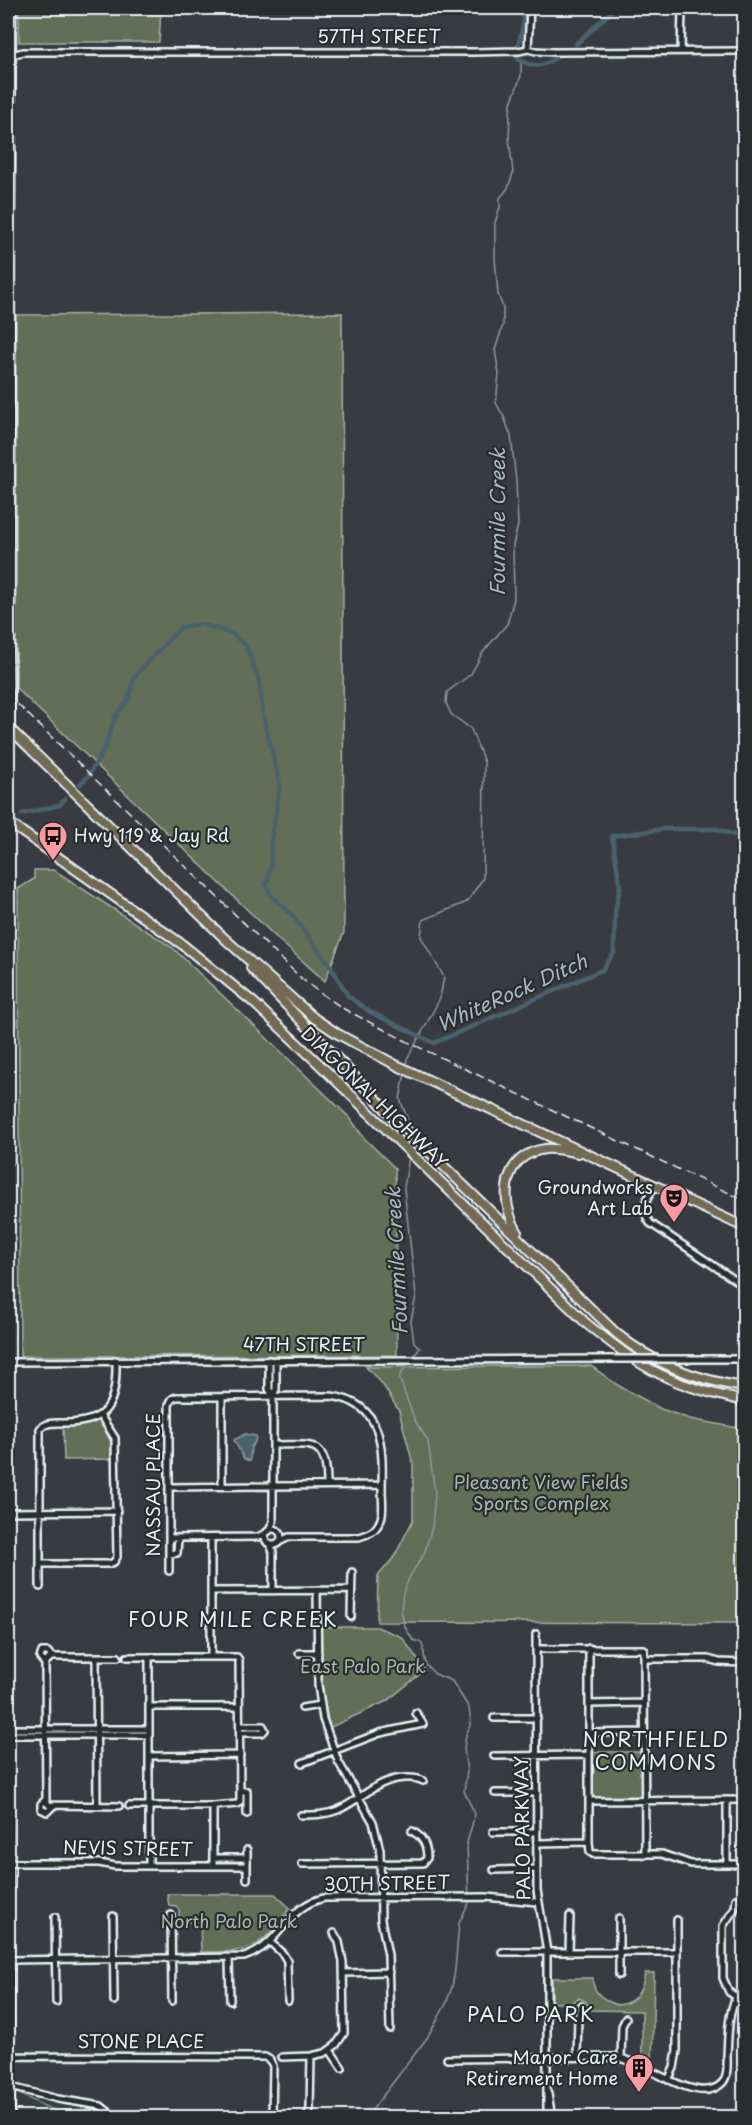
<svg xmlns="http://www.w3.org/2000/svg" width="752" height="2125" font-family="'Playpen Sans',sans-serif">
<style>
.green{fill:#636e56;stroke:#a6b0a7;stroke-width:1.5}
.water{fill:#4a646e;stroke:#899ca5;stroke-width:1.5}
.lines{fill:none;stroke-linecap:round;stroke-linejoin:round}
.stream{stroke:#899ca5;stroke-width:1.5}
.canal{stroke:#4a646e;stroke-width:4.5}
.minor-casing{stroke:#e8f1f8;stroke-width:10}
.major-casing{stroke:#e8f1f8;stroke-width:11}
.highway-casing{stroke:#e8f1f8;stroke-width:12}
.minor{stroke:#2a2d2e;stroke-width:5}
.major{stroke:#726b52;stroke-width:7}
.highway{stroke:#726b52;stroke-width:8}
.rail{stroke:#e8f1f8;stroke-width:1.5;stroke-dasharray:9 4.5;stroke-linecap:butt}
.minor-bridge-casing{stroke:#e8f1f8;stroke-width:10;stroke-linecap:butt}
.minor-bridge{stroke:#2a2d2e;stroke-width:5}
.labels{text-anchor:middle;stroke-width:4.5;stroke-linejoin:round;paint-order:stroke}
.street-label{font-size:18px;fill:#e8f1f8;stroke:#2a2d2e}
.poi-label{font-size:18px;fill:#e8f1f8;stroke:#2a2d2e;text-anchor:end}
.park-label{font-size:18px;fill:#acb6af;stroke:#2a2d2e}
.water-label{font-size:20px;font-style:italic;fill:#a9b9c1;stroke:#2a2d2e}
.neighbourhood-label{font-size:20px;letter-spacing:1.5px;fill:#e8f1f8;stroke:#2a2d2e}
</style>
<rect width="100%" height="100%" fill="#393b42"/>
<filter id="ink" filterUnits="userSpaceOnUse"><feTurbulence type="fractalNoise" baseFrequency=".0167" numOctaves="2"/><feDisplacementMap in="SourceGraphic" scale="12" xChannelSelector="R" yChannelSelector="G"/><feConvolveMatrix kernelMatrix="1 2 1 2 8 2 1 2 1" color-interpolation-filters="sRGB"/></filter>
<g filter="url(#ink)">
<!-- green -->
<path class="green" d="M19 8H161L159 42H19Z
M342 313 344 932 325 981 281 942 16 688V315Z
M34 870H54L173 948 350 1118 364 1138 395 1168 397 1355 20 1356 18 889 34 879Z
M512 1366H591L619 1386 661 1409 690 1419 744 1429V1623L377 1622 378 1576 394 1557 413 1520V1464L399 1411 383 1385 366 1367Z
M100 1419 111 1443V1459L64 1460 63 1427 90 1424Z
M321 1627H377L402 1637 425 1670 387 1701 329 1728 322 1686Z
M592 1752H641V1796L593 1797Z
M167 1894H275L290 1908C257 1951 254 1952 201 1952L200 1922H179V1910L176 1907 169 1906Z
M645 1973H654L652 2068 642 2061V2011L589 2010C588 2003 586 2000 578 1998L571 2003H552V1978H593C592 1993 605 2001 618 2005 636 2003 643 1990 645 1973Z"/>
<!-- water -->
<path class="water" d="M245 1434 256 1436 255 1442 251 1447 250 1461 244 1459 234 1440Z"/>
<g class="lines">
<!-- stream -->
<path class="stream" d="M428 1021 440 998 444 977 421 937 423 920 467 902 483 878 484 762 471 729 451 714 446 703 447 692 471 674 483 652 507 624 514 599 513 545 518 525 516 481 511 436 504 417 496 403 499 374 495 350 503 325V308L498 294 495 259V223L500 207V198L508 188 513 173 509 138 510 114 511 103 521 76V61
M406 1065 407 1059 427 1023
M405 1073 400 1099 409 1123V1129
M409 1147V1136
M409 1157 404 1188 416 1296 411 1321 414 1342 420 1348 412 1359
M17 2093C35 2102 52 2111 72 2115 82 2116 91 2113 101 2118
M366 2118 427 2038 446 2004 452 1987 455 1970 459 1923 469 1903 467 1843 475 1814 464 1791 467 1772 464 1748 466 1735 471 1723 469 1708 452 1681 435 1674 426 1665 422 1643 413 1640 405 1627 401 1610 403 1593 410 1576 424 1554 432 1527 435 1494 428 1441 415 1421 399 1377 409 1363"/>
<!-- canal -->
<path class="canal" d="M576 44 615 8
M518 46 524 21 521 8
M518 56V59C535 69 542 67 557 57
M80 784 88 776 104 750 115 717 127 702 135 676 181 627 202 624 232 634 246 646 259 681 263 715 280 785 271 841V867L266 885 271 895 292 915 331 967 348 996 370 1012 434 1043 602 970 614 953 615 913 620 886 612 836 664 829H716L744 838
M22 814 60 805 65 799"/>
<!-- minor casing -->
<g class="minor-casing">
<path id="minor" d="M528 49 530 8
M681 51 682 8
M8 56 23 52H473L519 51 528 49 536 51 555 52 744 51
M8 866V1162
M655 1186C646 1199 640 1209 650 1223L744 1286
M689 1359H744
M269 1360V1389L273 1396
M8 1362 607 1359
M222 1397V1486
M273 1445C312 1445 327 1438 327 1485
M170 1487 382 1485
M8 1512 117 1511
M265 1537a8 8 0 1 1 16 0a8 8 0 1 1-16 0Z
M269 1531 273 1522V1396L276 1389V1360
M169 1538 258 1537 266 1533
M211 1538V1657
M270 1544 273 1552V1591
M169 1554 177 1553 178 1538
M40 1564H109L114 1562 117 1557 115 1438 100 1415
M169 1571V1405L172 1399 176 1397 331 1396C384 1403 383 1448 382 1489 382 1501 385 1515 378 1525 374 1532 367 1535 359 1537H289L281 1541
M40 1587V1429C46 1422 54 1423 62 1423 109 1424 117 1403 116 1360
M211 1591 351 1590
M317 1591 318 1685 323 1719 338 1761 373 1822 380 1850 381 1920 388 1955 390 2029
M351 1617 352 1572
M536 1634 537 1890 547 1952V2118
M589 1648V1842
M536 1649H644L645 1855
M299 1653H318
M96 1657 97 1806
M118 1657H51L45 1663 46 1802 49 1805 119 1806
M127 1657H237L239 1660 240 1801 238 1804 213 1806H129
M149 1657V1866
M644 1659H708L719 1662 744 1663
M45 1664 40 1658 42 1652H48L52 1657
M589 1704 644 1703
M149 1707H239
M302 1708 320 1705
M494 1718H537
M240 1726H263L265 1730 262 1733H240
M8 1729H149
M589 1733 644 1732
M8 1735H149
M149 1756 240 1755
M494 1756 589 1755
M302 1763 380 1733 423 1724 416 1713
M240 1791H247V1814
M495 1793H537
M46 1799 41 1804V1809L47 1812 52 1807
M590 1801 744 1800
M8 1807 11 2118
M301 1815C314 1815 326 1815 338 1810 362 1799 377 1779 405 1778 412 1778 416 1777 423 1781
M493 1832H536
M537 1843 589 1842 590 1852 593 1854H662L691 1864H744
M213 1858H247
M9 1863H99L115 1866H247
M302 1864 423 1863 427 1858C427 1845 423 1837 412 1831
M727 1864V1800
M213 1866V1806
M494 1870 537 1869
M247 1879V1850
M736 1899 735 1908 723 1926V1978L729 1992 744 2002
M171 1915 172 2001
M113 1916 114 2001
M55 1917 56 2002
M619 1918V1975
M270 1942 283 1954 287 1961 288 2001
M502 1952H677
M569 1952 570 1916
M229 1958 230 2001
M8 1960 244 1957C283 1944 284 1907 324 1898L486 1897 537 1902
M343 1973 389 1972
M330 2050 342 2068
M10 2056 265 2057 270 2060 273 2066 272 2118
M282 2057 311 2056 325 2053 336 2045 344 2033 343 1962 339 1942 334 1933
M577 2057 578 2017 581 2006
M621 2058 622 2026 626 2018
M447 2059 616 2057C642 2061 691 2100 715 2088 719 2086 723 2083 725 2079 728 2072 727 2063 727 2056 728 2036 728 2015 736 1997
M668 2080 674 2068 677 2050V1920
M11 2087 58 2099 101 2106 116 2118
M548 2094 552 2118
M307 2116 310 2109 311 2056"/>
</g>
<!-- major casing -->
<g class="major-casing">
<path id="major" d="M8 725 10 722 8 625 12 8"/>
</g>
<!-- highway casing -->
<g class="highway-casing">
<path id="highway" d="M8 727 224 938 314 1018 338 1034 396 1065 744 1227
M8 822 183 945 253 1002 317 1062 587 1324C610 1342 633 1361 660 1374 687 1388 716 1394 744 1401
M251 968 396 1120 617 1334C655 1365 697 1380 744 1387
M517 1231C499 1200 502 1155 545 1149 556 1148 568 1151 578 1153"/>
</g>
<!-- minor -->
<use href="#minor" class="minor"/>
<!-- major -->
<use href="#major" class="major"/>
<!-- highway -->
<use href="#highway" class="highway"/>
<!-- rail -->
<path class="rail" d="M8 695 302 979 320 993 344 1009 412 1044 744 1200"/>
<!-- minor-bridge casing -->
<g class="minor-bridge-casing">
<path id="minor-bridge" d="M607 1359H689"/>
</g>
<!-- minor-bridge -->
<use href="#minor-bridge" class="minor-bridge"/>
</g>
</g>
<!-- icons -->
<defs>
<g id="bus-pin" transform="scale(1.5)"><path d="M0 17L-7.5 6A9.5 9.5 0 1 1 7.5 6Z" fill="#ff9aa2" stroke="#2a2d2e"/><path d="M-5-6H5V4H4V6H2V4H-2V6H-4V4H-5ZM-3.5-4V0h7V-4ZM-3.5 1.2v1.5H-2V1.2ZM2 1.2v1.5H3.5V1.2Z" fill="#111"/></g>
<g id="theatre-pin" transform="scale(1.5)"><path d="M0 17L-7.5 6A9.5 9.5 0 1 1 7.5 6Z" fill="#ff9aa2" stroke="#2a2d2e"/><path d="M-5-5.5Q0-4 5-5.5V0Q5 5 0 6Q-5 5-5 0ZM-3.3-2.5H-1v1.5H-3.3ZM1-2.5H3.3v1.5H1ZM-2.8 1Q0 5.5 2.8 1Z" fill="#111"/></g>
<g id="building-pin" transform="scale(1.5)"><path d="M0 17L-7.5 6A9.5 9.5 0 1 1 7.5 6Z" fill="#ff9aa2" stroke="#2a2d2e"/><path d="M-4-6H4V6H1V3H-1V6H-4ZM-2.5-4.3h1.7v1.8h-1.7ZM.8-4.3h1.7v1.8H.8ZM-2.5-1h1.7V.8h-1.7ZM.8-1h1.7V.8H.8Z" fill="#111"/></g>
</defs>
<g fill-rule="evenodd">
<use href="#bus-pin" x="53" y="836"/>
<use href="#theatre-pin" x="674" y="1198"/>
<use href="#building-pin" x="639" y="2068"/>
</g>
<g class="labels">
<!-- street labels -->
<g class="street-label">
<text x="379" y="43">57TH STREET</text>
<text transform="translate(374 1098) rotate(44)" y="6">DIAGONAL HIGHWAY</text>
<text x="304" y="1351">47TH STREET</text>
<text transform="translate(154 1485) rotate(-90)" y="6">NASSAU PLACE</text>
<text transform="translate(523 1828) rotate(-91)" y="6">PALO PARKWAY</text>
<text transform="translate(128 1849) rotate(1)" y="6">NEVIS STREET</text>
<text transform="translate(387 1884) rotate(-1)" y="6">30TH STREET</text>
<text x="141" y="2048">STONE PLACE</text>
</g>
<!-- poi labels -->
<g class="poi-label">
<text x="74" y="842" text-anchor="start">Hwy 119 &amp; Jay Rd</text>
<text x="653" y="1194">Groundworks<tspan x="653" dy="21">Art Lab</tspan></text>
<text x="618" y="2064">Manor Care<tspan x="618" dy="21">Retirement Home</tspan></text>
</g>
<!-- park labels -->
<g class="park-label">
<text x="541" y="1489">Pleasant View Fields<tspan x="541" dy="21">Sports Complex</tspan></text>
<text x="363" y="1673">East Palo Park</text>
<text x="229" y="1928">North Palo Park</text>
</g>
<!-- water labels -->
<g class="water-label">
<text transform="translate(498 522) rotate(-90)" y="7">Fourmile Creek</text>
<text transform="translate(512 993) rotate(-24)" y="7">WhiteRock Ditch</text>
<text transform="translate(397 1261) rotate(-93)" y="7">Fourmile Creek</text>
</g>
<!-- neighbourhood labels -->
<g class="neighbourhood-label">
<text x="233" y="1627">FOUR MILE CREEK</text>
<text x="656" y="1747">NORTHFIELD<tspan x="656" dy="23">COMMONS</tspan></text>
<text x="531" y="2022">PALO PARK</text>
</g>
</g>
<!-- margin -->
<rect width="752" height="2125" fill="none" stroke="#2a2d2e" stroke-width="30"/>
<rect x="15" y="15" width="722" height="2095" fill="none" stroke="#e8f1f8" stroke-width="2" filter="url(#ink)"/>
</svg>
